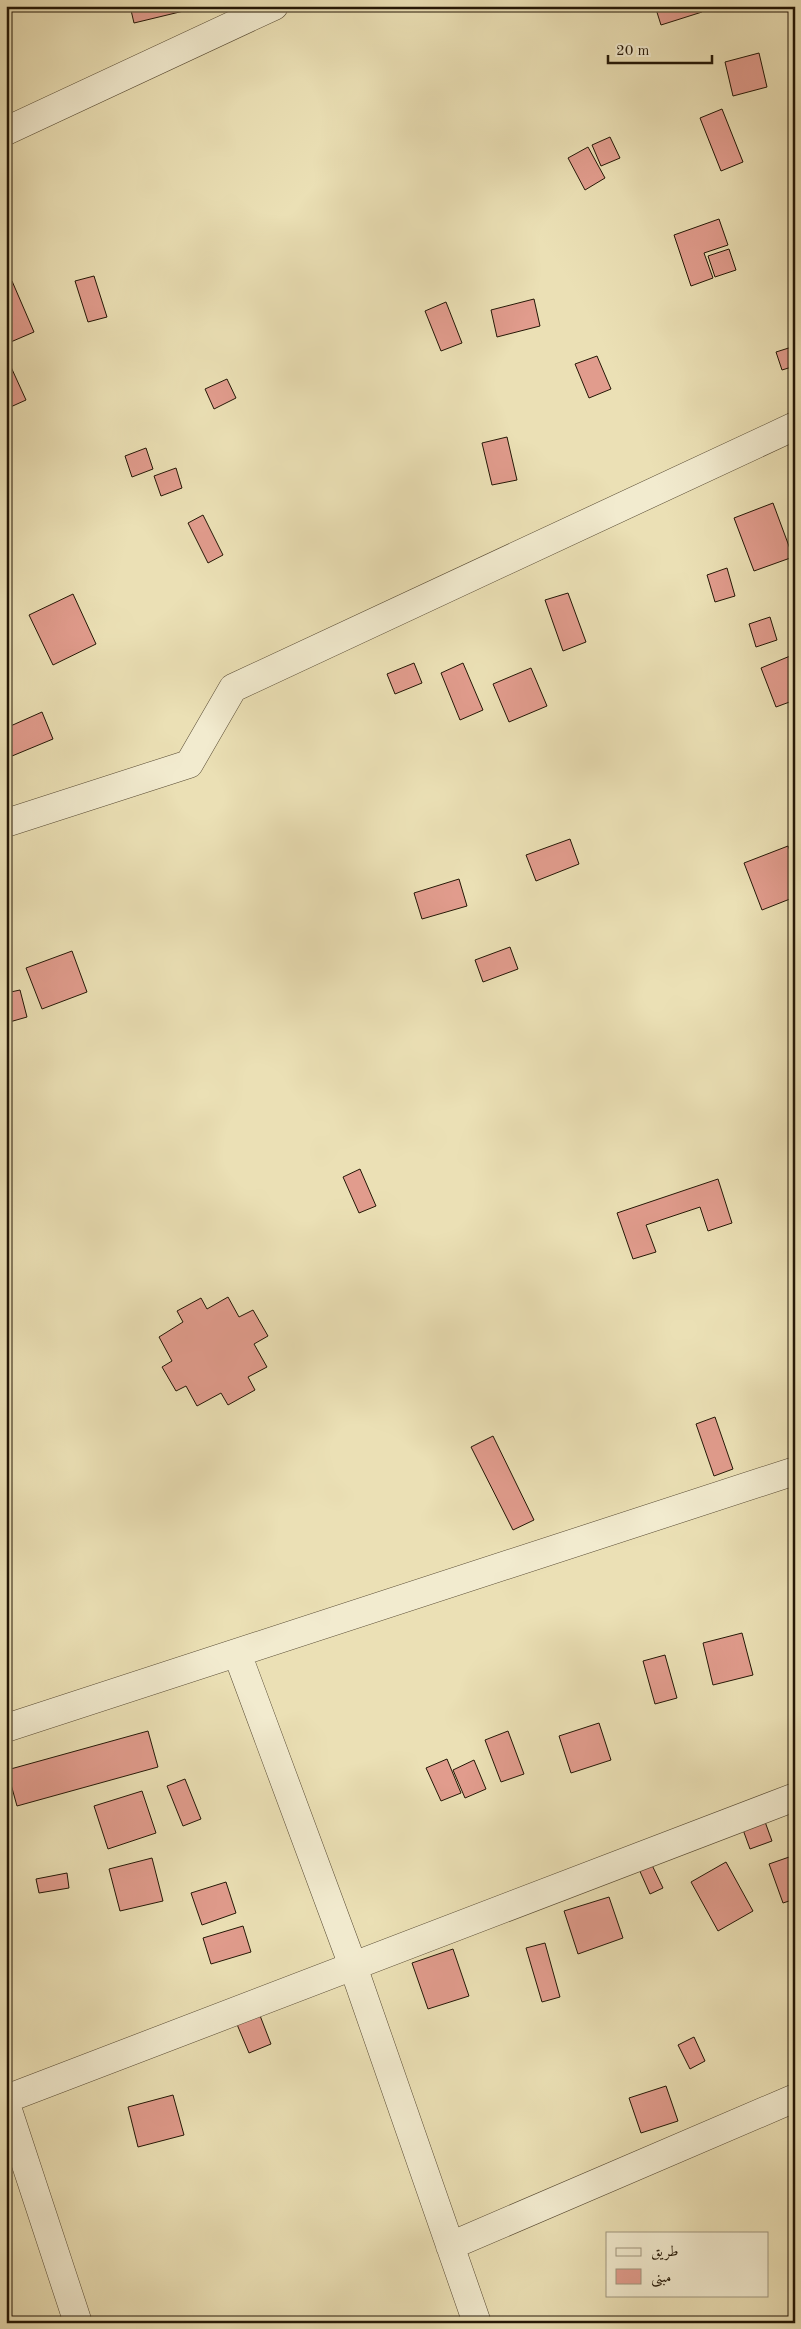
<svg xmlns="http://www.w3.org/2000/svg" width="801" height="2329" font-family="'Old Standard TT',Amiri,serif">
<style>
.building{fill:#e19c8d;stroke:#241706}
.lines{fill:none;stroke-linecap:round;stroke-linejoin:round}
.minor-casing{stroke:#564932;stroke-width:29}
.minor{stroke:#f2ebcf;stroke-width:28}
</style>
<rect width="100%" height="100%" fill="#ebe0b5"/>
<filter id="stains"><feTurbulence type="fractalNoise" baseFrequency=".004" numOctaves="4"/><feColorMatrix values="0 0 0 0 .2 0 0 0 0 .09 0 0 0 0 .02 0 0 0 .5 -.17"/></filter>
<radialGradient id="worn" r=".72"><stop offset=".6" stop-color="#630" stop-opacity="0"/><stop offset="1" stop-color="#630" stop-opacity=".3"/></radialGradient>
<!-- building -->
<path class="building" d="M130 6H191L192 9 134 23Z
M655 6H700L702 12 661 25Z
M759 53 767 87 733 96 725 62Z
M722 109 743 162 721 171 700 118Z
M610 137 620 158 601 166 592 145Z
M588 147 605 178 585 190 568 158Z
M719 219 728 245 704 253 713 278 691 286 674 235Z
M729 249 736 270 715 277 708 256Z
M94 276 107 317 88 322 75 281Z
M12 281 34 332 6 344V283Z
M534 299 540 326 497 337 491 310Z
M446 302 462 343 441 351 425 311Z
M795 346V366L782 370 776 352Z
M597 356 611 389 589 398 575 364Z
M11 367 26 400 6 409V369Z
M227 379 236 398 214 409 205 389Z
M507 437 517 480 492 485 482 443Z
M146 448 153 469 132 477 125 456Z
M176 468 182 488 161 496 154 476Z
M773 503 793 557 754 571 734 518Z
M203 515 223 555 208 563 188 523Z
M727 568 735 596 715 602 707 575Z
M568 593 586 642 563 651 545 600Z
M73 594 96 644 53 665 29 615Z
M770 617 777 640 756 647 749 624Z
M795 654V700L776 707 761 668Z
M414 663 422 683 395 694 387 674Z
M463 663 483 710 460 720 441 673Z
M531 668 547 706 509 722 493 684Z
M42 712 53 739 12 756 6 743V728Z
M570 839 579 864 536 881 526 855Z
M788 846 795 863V897L762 910 744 863Z
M459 879 467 906 422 919 414 893Z
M510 947 518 969 483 982 475 960Z
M72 951 87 992 42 1009 26 968Z
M20 990 27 1017 6 1023V993Z
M360 1169 376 1206 359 1213 343 1177Z
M718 1179 732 1223 708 1231 700 1207 646 1225 656 1252 633 1259 617 1213Z
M228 1297 239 1317 253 1310 268 1336 254 1344 267 1367 248 1377 255 1390 228 1405 221 1393 197 1406 186 1386 176 1391 162 1367 172 1361 159 1337 183 1322 177 1311 201 1298 207 1309Z
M715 1417 733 1469 714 1476 696 1424Z
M493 1436 534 1520 513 1530 471 1447Z
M742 1633 753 1675 713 1685 703 1643Z
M665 1655 677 1698 655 1704 643 1661Z
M599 1723 611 1760 571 1773 559 1736Z
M148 1731 158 1767 17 1806 7 1770Z
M508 1731 524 1774 501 1782 485 1740Z
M447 1759 461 1793 441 1801 426 1768Z
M474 1760 486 1789 465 1798 453 1770Z
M185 1779 201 1819 183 1826 167 1786Z
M142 1791 156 1833 108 1849 94 1806Z
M764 1819 772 1841 750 1849 742 1827Z
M795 1855V1899L783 1903 769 1864Z
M152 1858 163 1901 120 1911 109 1869Z
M650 1861 663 1888 650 1894 638 1867Z
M726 1862 753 1911 718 1931 691 1882Z
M67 1873 69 1888 39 1893 36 1879Z
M226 1882 236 1913 202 1925 191 1893Z
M609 1897 623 1938 578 1954 564 1911Z
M243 1926 251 1952 211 1964 203 1938Z
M545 1943 560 1997 542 2002 526 1948Z
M453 1949 469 1996 428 2009 412 1963Z
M254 2000 271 2044 249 2053 231 2010Z
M694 2037 705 2061 690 2069 678 2045Z
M666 2086 678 2121 641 2133 629 2098Z
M173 2095 184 2135 138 2147 128 2107Z"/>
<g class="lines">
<!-- minor casing -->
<g class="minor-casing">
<path id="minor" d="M6 131 274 6
M6 823 189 764 233 688 795 426
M237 1653 353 1966 477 2323
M6 1728 795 1471
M6 2099 795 1797
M6 2104 78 2323
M450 2246 795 2098"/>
</g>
<!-- minor -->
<use href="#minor" class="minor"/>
</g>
<!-- margin -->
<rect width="801" height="2329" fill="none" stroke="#ebe0b5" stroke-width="25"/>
<rect x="8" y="8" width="786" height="2314" fill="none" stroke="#241706" stroke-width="2.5"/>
<rect x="12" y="12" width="776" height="2304" fill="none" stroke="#241706"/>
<!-- legend -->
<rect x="606" y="2232" width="162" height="65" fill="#f2ebcf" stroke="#a0967f"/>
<rect x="616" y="2248" width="25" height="8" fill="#f2ebcf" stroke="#a0967f"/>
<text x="651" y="2256" font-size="15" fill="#241706">طريق</text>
<rect x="616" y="2269" width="25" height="15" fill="#e19c8d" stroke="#a0967f"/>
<text x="651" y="2282" font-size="15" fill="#241706">مبنى</text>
<!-- scale -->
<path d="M608 55v8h104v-8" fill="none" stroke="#241706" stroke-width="2.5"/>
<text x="616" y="55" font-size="15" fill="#241706" stroke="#f2ebcf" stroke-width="4" paint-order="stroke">20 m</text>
<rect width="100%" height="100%" filter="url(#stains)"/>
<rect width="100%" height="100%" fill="url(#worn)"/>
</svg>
